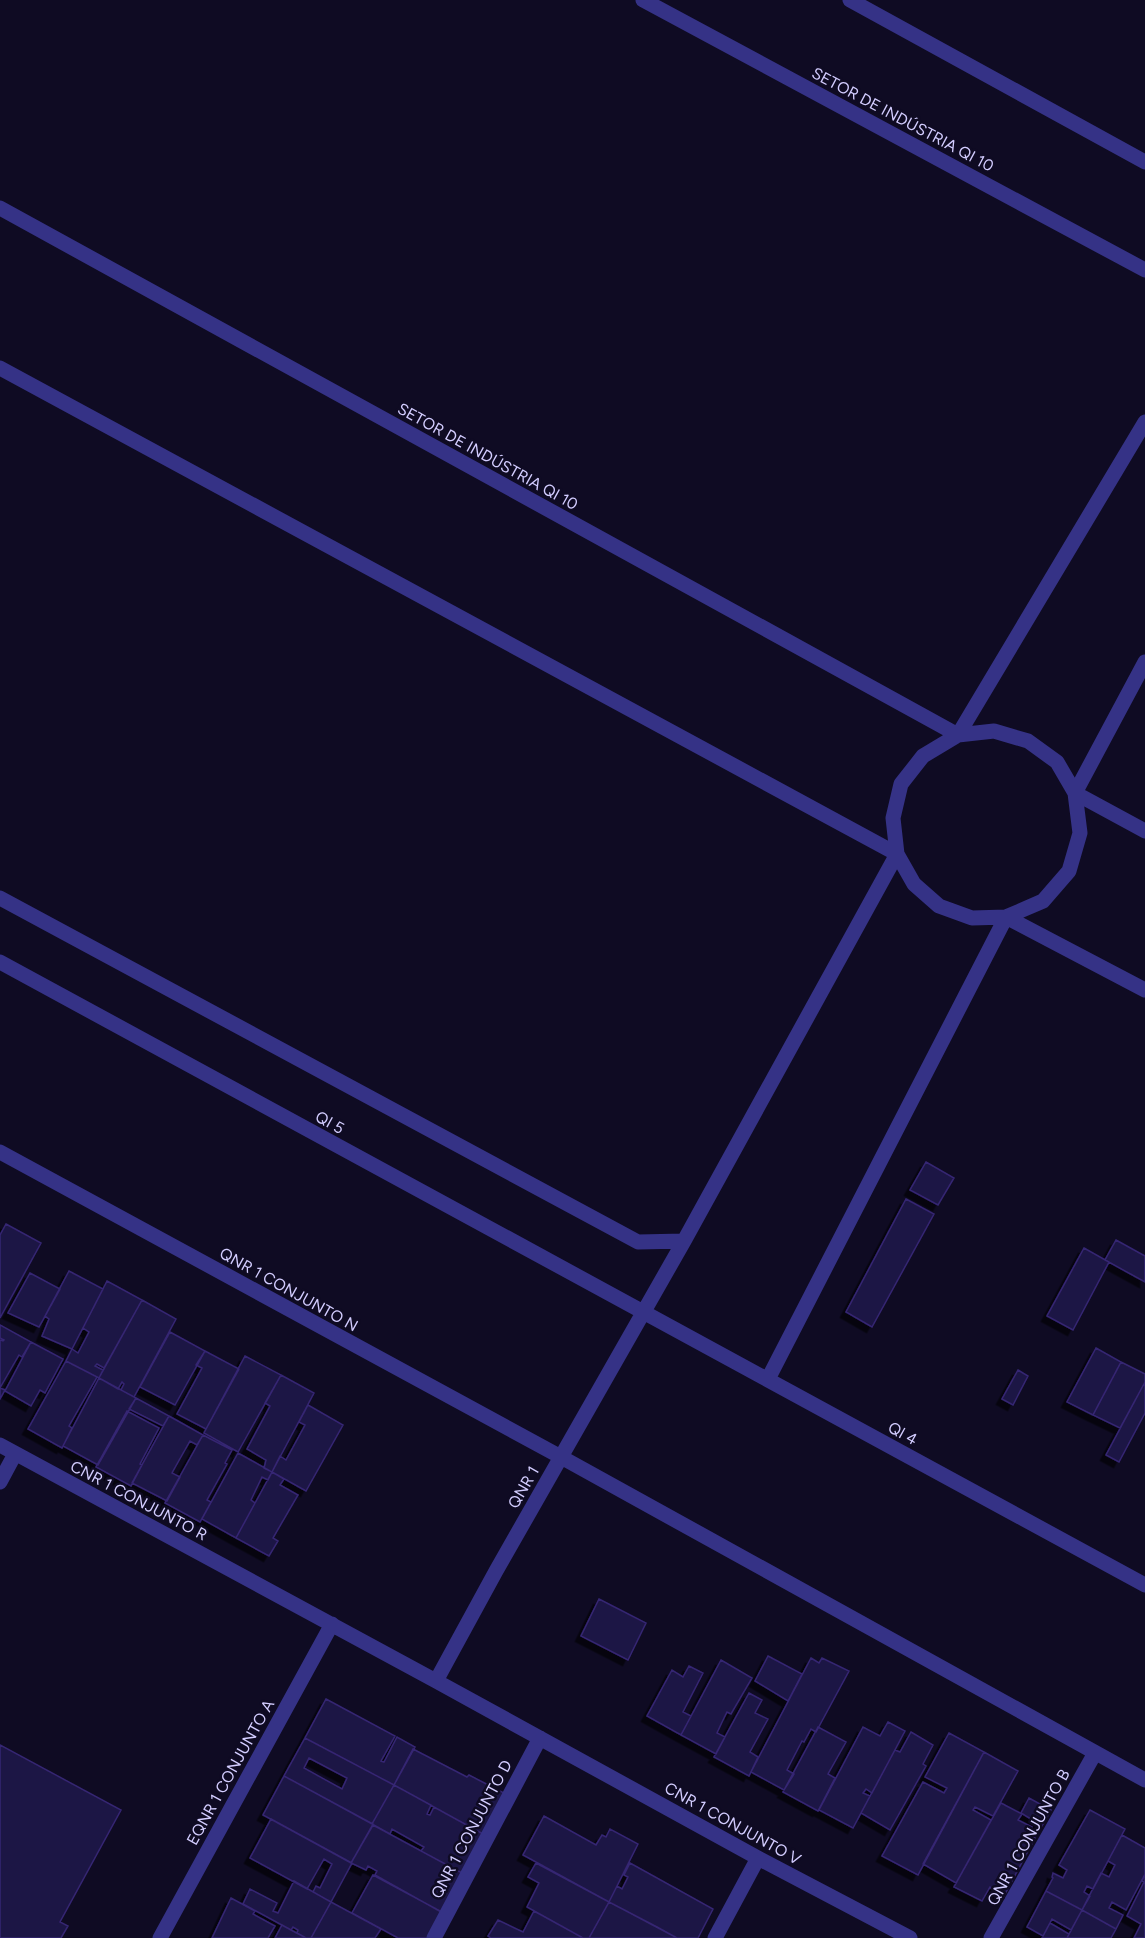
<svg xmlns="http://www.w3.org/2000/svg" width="1145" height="1938" font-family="Figtree,sans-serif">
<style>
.building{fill:#1f1645;stroke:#352673;stroke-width:1.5;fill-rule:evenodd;filter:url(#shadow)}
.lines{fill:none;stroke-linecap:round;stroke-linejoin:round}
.minor{stroke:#353286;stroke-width:15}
.labels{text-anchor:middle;stroke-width:5;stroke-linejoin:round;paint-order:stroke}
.street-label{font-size:16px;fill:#d3cdff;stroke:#0f0b23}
</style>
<defs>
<filter id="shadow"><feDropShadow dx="-5.5" dy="5.5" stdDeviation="0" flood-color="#0009"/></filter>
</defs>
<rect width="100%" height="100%" fill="#0f0b23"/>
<!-- building -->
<path class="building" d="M926 1162 954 1178 938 1205 910 1190Z
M906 1199 934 1214 872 1327 846 1312Z
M6 1224 41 1243 0 1318V1235Z
M1116 1240 1145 1256V1282L1105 1260Z
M1084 1248 1109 1262 1073 1330 1047 1316Z
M69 1271 103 1289 72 1349 42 1336 49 1319 45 1316Z
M30 1273 60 1289 39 1327 8 1313Z
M107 1281 142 1300 104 1368 97 1364 95 1366 103 1370 99 1378 66 1361 72 1349 78 1353 89 1332 83 1328Z
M142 1300 176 1319 134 1397 121 1390 124 1384 122 1382 118 1389 99 1378Z
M0 1325 31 1342 22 1357 19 1355 0 1388 5 1390 0 1399V1340L3 1341 4 1340 0 1338Z
M170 1332 205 1351 175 1405 140 1387Z
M31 1342 63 1359 45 1393 40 1390 31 1406 5 1391Z
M1096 1348 1121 1362 1093 1415 1067 1402Z
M205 1351 239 1369 206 1429 177 1414 202 1368 196 1365Z
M245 1356 281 1375 238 1452 204 1433Z
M66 1361 97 1377 69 1426 72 1428 62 1448 28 1429Z
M1121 1362 1145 1374V1382L1120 1428 1093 1415Z
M1018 1370 1028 1376 1013 1405 1002 1399Z
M281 1375 314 1393 272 1472 264 1468 266 1460 247 1449 270 1406 265 1403Z
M99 1378 136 1398 98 1465 63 1446Z
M1145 1382V1413L1119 1462 1106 1455Z
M136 1398 169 1416 163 1426 129 1409Z
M308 1405 343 1425 306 1491 272 1472 280 1456 286 1460 305 1425 299 1422Z
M127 1411 159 1428 140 1464 142 1465 131 1486 96 1467Z
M169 1416 203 1435 197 1445 190 1441 172 1473 180 1477 167 1501 132 1483Z
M203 1435 232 1450 225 1463 227 1464 207 1500 211 1502 200 1522 165 1503Z
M238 1453 272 1472 268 1480 262 1477 251 1500 255 1503 236 1538 202 1519Z
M272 1472 284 1479 280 1485 298 1495 273 1538 278 1541 269 1556 236 1538Z
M599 1599 646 1623 628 1660 581 1636Z
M768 1656 802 1674 788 1701 755 1681Z
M811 1658 819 1663 822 1658 849 1671 816 1732 811 1729 804 1742 802 1741 787 1770 794 1774 784 1790 751 1772Z
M721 1660 752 1678 731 1714 727 1712 724 1718 717 1733 725 1737 716 1754 681 1735Z
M689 1666 703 1673 683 1712 691 1716 681 1735 647 1716 672 1670 683 1677Z
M749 1693 762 1700 755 1713 768 1719 750 1752 758 1757 749 1776 714 1757Z
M326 1699 395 1736 381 1761 384 1762 397 1737 415 1747 394 1785 305 1738Z
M888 1722 905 1731 872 1793 866 1789 863 1793 870 1796 853 1828 819 1810 863 1727 880 1736Z
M818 1727 846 1742 828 1774 835 1778 818 1811 783 1792Z
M911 1732 933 1745 923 1764 926 1766 890 1830 861 1813 895 1750 900 1752Z
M949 1733 984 1752 918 1875 882 1856 923 1782 944 1793 947 1788 925 1777Z
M305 1738 394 1785 372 1824 284 1776ZM309 1758 347 1778 342 1789 304 1768Z
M0 1745 121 1810 60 1922 68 1926 61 1938H0Z
M413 1749 467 1777 469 1775 504 1793 483 1834 394 1785Z
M984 1752 1018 1771 993 1816 975 1807 973 1810 991 1820 956 1883 923 1864Z
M284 1776 373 1824 351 1863 263 1815Z
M394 1785 431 1805 427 1814 430 1815 434 1807 483 1834 462 1873 421 1851 424 1847 392 1829 390 1834 372 1824Z
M1029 1798 1051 1810 1042 1826 1021 1813Z
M1001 1803 1022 1814 1018 1820 1032 1827 1028 1834 1035 1838 1004 1896 990 1887 982 1901 954 1887Z
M1090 1810 1125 1829 1093 1889 1087 1886 1084 1892 1090 1896 1082 1910 1046 1891 1053 1878 1052 1877 1053 1873 1063 1878 1067 1870 1059 1865Z
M544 1816 596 1845 602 1835 606 1837 610 1829 638 1844 609 1902 523 1855Z
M271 1819 352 1863 331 1902 313 1892 316 1886 320 1888 332 1864 324 1859 307 1889 250 1858Z
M373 1825 462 1873 441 1912 375 1875 377 1871 368 1866 366 1870 351 1863Z
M1122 1835 1145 1848V1874L1126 1910 1112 1902 1109 1908 1123 1915 1116 1929 1082 1910 1101 1873 1109 1877 1115 1865 1108 1861Z
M536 1863 609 1902 589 1938H583L527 1907 539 1883 528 1877Z
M630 1863 713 1909 698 1938H677L609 1902 617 1886 622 1889 628 1877 624 1875Z
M1145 1874V1938H1134L1141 1924 1127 1916 1144 1882 1142 1881Z
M373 1875 442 1912 428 1938H398L352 1913Z
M294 1881 331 1902 311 1938H306L297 1933 298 1930 293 1927 291 1930 243 1904 250 1889 277 1903 273 1911 278 1913Z
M1046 1891 1082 1910 1071 1930 1052 1919 1043 1936 1027 1927Z
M231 1898 255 1911 253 1914 275 1926 268 1938H212Z
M331 1902 381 1929 375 1938H311Z
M609 1902 657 1927 677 1938H589Z
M1082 1910 1116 1929 1111 1938H1067Z
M534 1911 583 1938H491L488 1936 498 1920 523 1932Z
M1050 1923 1069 1934 1067 1938H1042Z
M282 1925 291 1930 306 1938H275Z"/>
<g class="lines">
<!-- minor -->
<path class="minor" d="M643 0 1145 270
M850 0 1145 162
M0 208 958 735 1145 422
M0 368 897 854
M1145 662 1075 793 1145 831
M0 898 638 1242 684 1241
M0 962 1145 1585
M0 1152 561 1457 1145 1780
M768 1379 1006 917 1145 990
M0 1445 436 1681 758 1858 910 1938
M0 1482 15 1454
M436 1681 496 1571 684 1241 897 854 893 818 901 784 923 756 958 735 994 731 1028 741 1057 762 1075 793 1080 833 1069 871 1043 901 1006 917 972 918 939 906 914 884 897 854
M160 1938 332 1624
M434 1938 540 1738
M715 1938 758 1858
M991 1938 1095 1753"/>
</g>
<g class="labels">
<!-- street labels -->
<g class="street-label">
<text transform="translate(903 119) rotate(28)" y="6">SETOR DE INDÚSTRIA QI 10</text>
<text transform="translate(488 456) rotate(29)" y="6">SETOR DE INDÚSTRIA QI 10</text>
<text transform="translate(330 1122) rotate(29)" y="6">QI 5</text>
<text transform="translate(289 1289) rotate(29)" y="6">QNR 1 CONJUNTO N</text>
<text transform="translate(903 1433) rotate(29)" y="6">QI 4</text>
<text transform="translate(523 1487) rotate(-60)" y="6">QNR 1</text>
<text transform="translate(139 1500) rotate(28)" y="6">CNR 1 CONJUNTO R</text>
<text transform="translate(230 1772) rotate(-61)" y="6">EQNR 1 CONJUNTO A</text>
<text transform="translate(733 1823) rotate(29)" y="6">CNR 1 CONJUNTO V</text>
<text transform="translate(471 1829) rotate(-62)" y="6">QNR 1 CONJUNTO D</text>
<text transform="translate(1028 1837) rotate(-61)" y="6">QNR 1 CONJUNTO B</text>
</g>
</g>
</svg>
